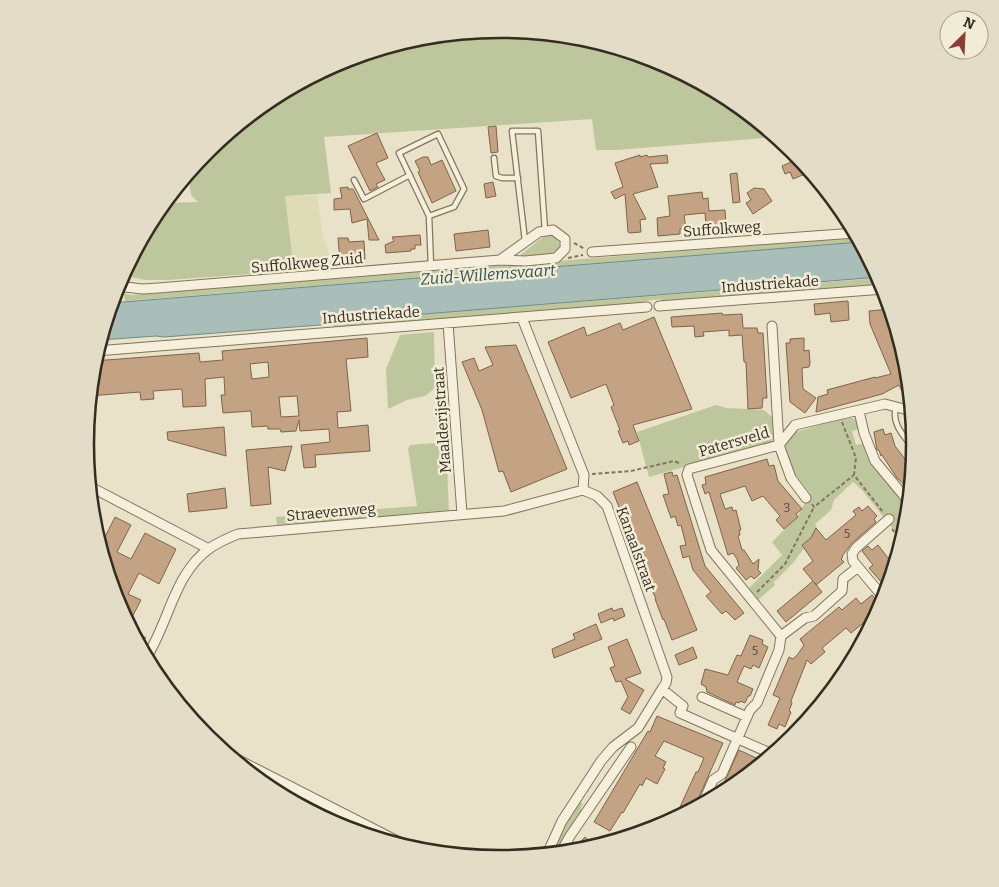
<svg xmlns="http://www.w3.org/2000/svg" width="999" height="887" font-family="Bitter,serif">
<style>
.farmland{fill:#dedbb7}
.green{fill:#bec69d}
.water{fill:#a9beb9;stroke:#708b87}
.building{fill:#c3a383;stroke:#806348;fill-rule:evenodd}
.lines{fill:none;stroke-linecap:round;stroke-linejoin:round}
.service-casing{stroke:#83755f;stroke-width:7}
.minor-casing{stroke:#83755f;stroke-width:11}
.path{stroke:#83755f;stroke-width:2;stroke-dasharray:4 2.5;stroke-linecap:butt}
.service{stroke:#f5efdb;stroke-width:4.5}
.minor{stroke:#f5efdb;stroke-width:9}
.labels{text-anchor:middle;stroke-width:5;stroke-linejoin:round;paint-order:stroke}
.number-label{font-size:12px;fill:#594a3a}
.street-label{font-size:15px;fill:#362d21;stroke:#f2ecd7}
.water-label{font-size:16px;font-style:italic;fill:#325353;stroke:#f2ecd7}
.rim{fill:none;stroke:#362d21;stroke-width:2.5}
</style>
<rect width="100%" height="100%" fill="#e9e2c8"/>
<!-- farmland -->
<path class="farmland" d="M317 195 323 236 333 268 294 271 285 196Z"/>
<!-- green -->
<path class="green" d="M499 29 581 37 658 60 730 99 777 137 617 150H596L592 119 324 137 331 193 285 196 294 271 167 280H145L121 275 155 213 163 203 198 202 191 195 188 172 206 150 269 98 341 60 419 37Z
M548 235 554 236 559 243 560 247 558 251 552 253 518 257 543 237Z
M857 237 860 242 125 301 124 294 113 295 114 292 132 295Z
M879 278 882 284 661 301V299L645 301V303L334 327 333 324 338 321Z
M434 332 435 388 425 396 407 400 388 409 386 369 400 335Z
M716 405 727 408 764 410 772 417 775 436 771 442 649 477 637 432Z
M852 418 858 421 860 429 852 431 856 445 864 443 870 461 908 508 906 525 902 540 862 490 853 482 834 500 831 510 815 524 817 528 813 536 793 563 774 582 775 585 758 600 749 588 782 555 772 542 798 516 810 493C802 483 782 460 784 446 784 442 788 438 789 434L840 419Z
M446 442 449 513 277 525 276 517 417 506 408 449 410 445Z
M580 802 583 804 581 808 582 813 558 853H552L566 824Z"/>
<!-- water -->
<path class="water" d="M860 242 879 277 338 321 333 324 164 337 156 336 100 340 111 303Z"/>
<!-- building -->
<path class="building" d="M496 126 498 152 491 153 488 127Z
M377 133 388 158 376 163 385 180 376 184 378 187 370 191 348 146Z
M640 155V157L647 155 648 157 667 155 668 163 650 164 658 187 633 194 646 219 640 220 641 232 630 233 628 232 625 194 615 199 611 192 623 187 615 163Z
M423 157H428L431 165 442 160 456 191 432 203 418 172 420 171 415 161Z
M798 159 805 174 793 179 790 172 785 174 782 166Z
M737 173 740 202 733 203 730 174Z
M493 182 496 196 486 198 484 184Z
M348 187V189H353L379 240H369L367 219 352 223 350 209 334 210V199L342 198 340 188Z
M754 188 764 189 772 201 753 214 746 203 751 200 747 193Z
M702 192 703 199 708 198 709 211 725 210 726 224 706 226 705 213 684 215 686 229H680V234L658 236 657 218 670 216 668 196Z
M488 230 490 247 456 251 454 234Z
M420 235 421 245H415V249H411V251L386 253 385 245 394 241 392 237Z
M338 238H348L349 242 364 241 365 259 340 261Z
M848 301 849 320 831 322 830 313 815 315 814 304Z
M890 309 906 363 910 401 907 402 899 385 882 394 816 412 818 397 828 394 827 390 875 377V378L891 374 870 324 869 311Z
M722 313 723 315 742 314 743 328H757L758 333H763L767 398H763L762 408 748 409 746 362H744L742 335 729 336V330L703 332 704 336 695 337 694 326 672 327 671 317Z
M654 317 692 409 633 425 639 441 629 445 628 441 623 443 618 431 620 430 611 407 614 405 606 384 571 398 548 342 584 327 587 336 620 323 623 330Z
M367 338 368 357 346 359 351 411 337 412 338 428 368 425 370 451 315 455 316 467 304 468 301 445 330 442 329 429 300 431 299 420 296 431 281 432 280 429H268V426L252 427 251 411 223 413 221 395H225L224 377 205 379 206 406 183 407 182 389 153 391 154 399 141 400 140 392 89 396 93 361 199 353 200 362 223 360 222 351ZM268 362 269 377 252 379 250 364ZM297 396 299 416 281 417 279 397Z
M804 338V351L809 350 810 363 809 367 802 368 803 389 816 398 805 413 790 402 786 343H790V339Z
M516 345 567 469 511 492 503 471 499 472 482 410 462 362 474 358 479 371 493 365 485 347Z
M224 427 226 456 168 440 167 432Z
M883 429 885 435 891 433 895 446 912 468 911 480 904 484 897 478 882 455 881 456 879 450H877L874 432Z
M292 446 285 471 268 467 271 504 251 506 246 450Z
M767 459 769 466 774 465 778 481 802 509 796 514 798 517 784 529 776 520 780 516 763 496 752 501 745 486 720 494 725 509 732 507 733 511 736 510 741 530H739L740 535 738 536 742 550H744L753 564 759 559 758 570 761 573 754 579 751 576 746 580 736 568 739 565 737 559 733 553 728 555 709 492 705 494 702 485 706 484 705 477Z
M672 472 673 476 677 475 705 566 744 613 735 620 726 611 722 614 706 596 711 592 693 570 689 556 683 558 680 546 686 545 681 525 678 526 675 516 671 518 663 495 669 494 664 474Z
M637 482 697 630 672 640 664 619 663 620 655 599H656L627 533 629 532 613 492Z
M225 488 227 508 189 512 187 494Z
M868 506 877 516 874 519 876 522 852 543 842 556 843 557 841 559 844 562 816 585 814 582 822 592 786 622 777 611 813 581 803 569 813 561 802 545 811 538 816 528 826 540 856 515 853 511 859 507 862 511Z
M115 517 131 525 117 552 131 559 145 533 176 549 159 584 139 573 128 594 141 600 130 621 125 618 116 602 100 547Z
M878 545 888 558 899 548 889 581 887 578 882 583 869 568 873 565 862 551 868 546 872 550Z
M872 595 878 601 876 603 880 608 878 611 851 633 846 628 822 648 825 652 811 664 807 660 791 701 792 703 789 711 791 712 785 727 779 724 777 729 768 725 780 698 773 695 789 657 793 659 798 654 804 645 800 639 839 607 842 610 856 598 861 604Z
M612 608 613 611 622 608 625 616 614 621 613 618 601 623 598 614Z
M596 624 602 639 554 658 552 649 575 639 573 634Z
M750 635 763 640 762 644 768 647 759 668 753 665 751 669 744 666 737 682 753 689 750 696H748L745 703 740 701 739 703 736 702 735 705 707 692 706 687 701 684 705 669 728 675 737 655 741 656Z
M627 639 641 673 625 679 644 690 630 714 621 709 628 697 621 681 616 682 610 668 615 666 608 647Z
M693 647 697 658 679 665 675 655Z
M657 716 723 743 694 808 675 818 696 772H698L704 758 664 741 655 756 666 762 663 768 665 769 657 784 646 778 642 786 640 784 623 813 622 812 610 831 594 822 648 731 650 732Z
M739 750 756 758 750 772 744 777 739 775 736 784 719 794Z
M585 837 595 846 580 850 576 846Z"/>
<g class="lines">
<!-- service casing -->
<g class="service-casing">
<path id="service" d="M494 158 496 176 502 178H518
M354 180 364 199 410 175
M429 216 454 207 464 189 438 134 399 153 429 216 431 266
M525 241 512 131H538L545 231
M896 407C891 424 904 436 914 449"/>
</g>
<!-- minor casing -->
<g class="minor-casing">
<path id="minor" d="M592 252 855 233
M116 286 143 289 158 288 500 260 525 261 556 258 565 249V239L553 230 539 232 500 260
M659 306 884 289
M522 318 584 475 583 490
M448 323 462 514
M772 326 779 445 791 478 806 498
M96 351 647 307
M859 411 864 433 875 461 909 502
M89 486 209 549
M858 567 853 561 852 554 856 548 889 519
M781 636 711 550 687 475 689 469 779 445 795 425 885 404 904 409 911 407
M141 648 150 652
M146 658C169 623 174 573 210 548 219 542 228 538 238 534L504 511 583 490
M662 689 683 706 680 713 772 754
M702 697 747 717
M227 754 413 849
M703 803 713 780 722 774 750 710 757 703 779 650 781 636 805 618 814 616 842 591 843 579 858 567 884 598
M561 852 570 836 631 747
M547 854 562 821 601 761 613 747 638 728 662 689 666 683 667 677 607 506 597 496 583 490"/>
</g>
<!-- path -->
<path class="path" d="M574 243 585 249
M568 258 583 255
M842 422 856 458 854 475 883 512
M592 474 631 471 674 461 681 464
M812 504 814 507 854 475
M898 521 905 527
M892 529 901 541
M757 592 785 564 814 507
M131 630 147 639"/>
<!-- service -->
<use href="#service" class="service"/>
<!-- minor -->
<use href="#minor" class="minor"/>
</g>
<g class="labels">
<!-- number labels -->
<g class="number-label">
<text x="787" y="512">3</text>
<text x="847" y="538">5</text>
<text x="755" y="655">5</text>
</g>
<!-- street labels -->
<g class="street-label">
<text transform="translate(722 229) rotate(-4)" y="5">Suffolkweg</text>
<text transform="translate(307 263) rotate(-5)" y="5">Suffolkweg Zuid</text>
<text transform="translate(770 284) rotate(-4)" y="5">Industriekade</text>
<text transform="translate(371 315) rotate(-4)" y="5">Industriekade</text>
<text transform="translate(442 420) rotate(-94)" y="5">Maalderijstraat</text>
<text transform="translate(734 442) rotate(-16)" y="5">Patersveld</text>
<text transform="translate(331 512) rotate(-5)" y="5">Straevenweg</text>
<text transform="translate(636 549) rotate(70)" y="5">Kanaalstraat</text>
</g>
<!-- water labels -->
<g class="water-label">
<text transform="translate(488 274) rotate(-4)" y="6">Zuid-Willemsvaart</text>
</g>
</g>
<!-- crop -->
<path d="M0 0H999V887H0ZM94 444a406 406 0 1 1 812 0a406 406 0 1 1-812 0Z" fill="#e3ddc8" fill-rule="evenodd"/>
<path class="rim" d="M94 444a406 406 0 1 1 812 0a406 406 0 1 1-812 0Z"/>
<!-- north arrow -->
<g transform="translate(964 35) rotate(24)"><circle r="24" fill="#f2ecd7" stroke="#a7a08e"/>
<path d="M0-4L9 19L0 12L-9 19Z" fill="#8b3d36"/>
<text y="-8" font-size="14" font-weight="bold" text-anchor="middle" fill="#362d21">N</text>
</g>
</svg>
